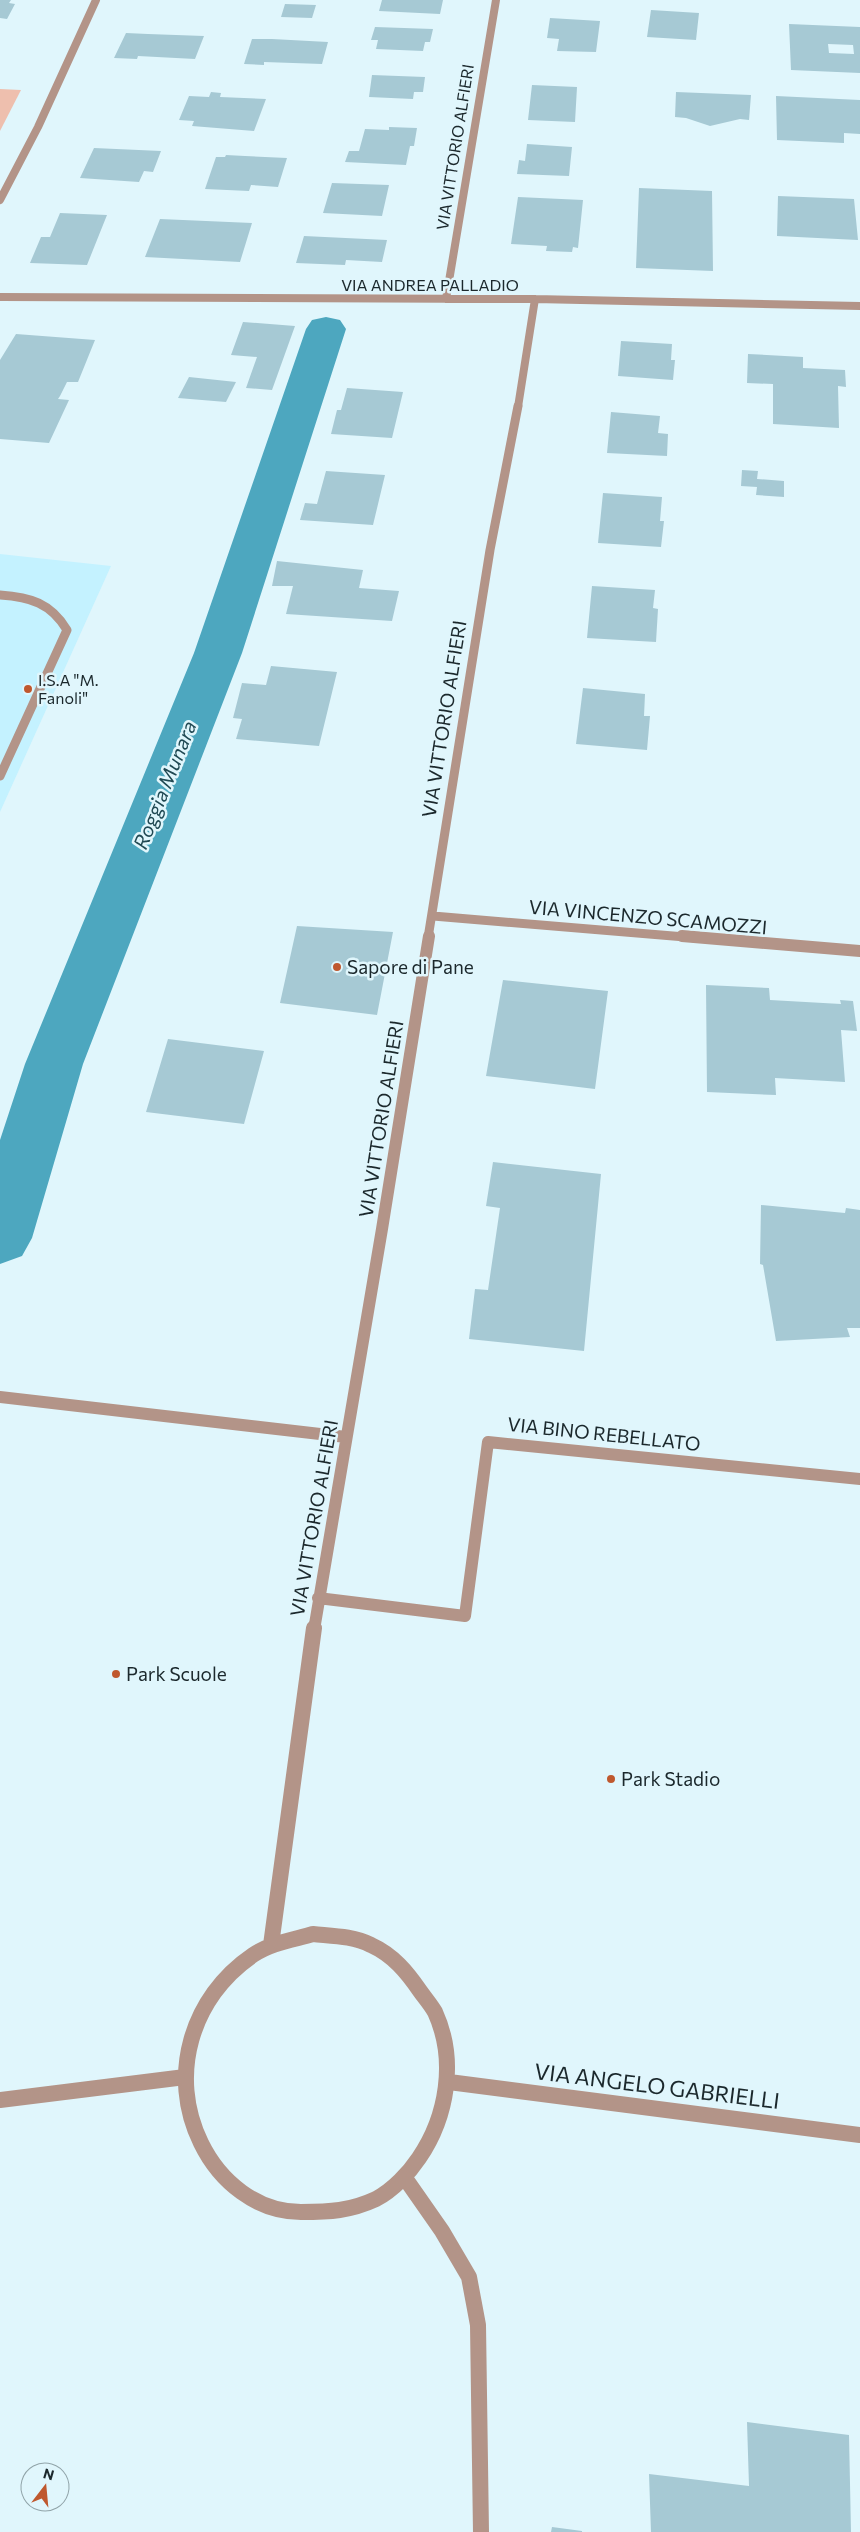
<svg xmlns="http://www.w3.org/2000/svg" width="860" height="2532" font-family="Commissioner,sans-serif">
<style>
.built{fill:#c4f2ff}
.green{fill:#eebfae}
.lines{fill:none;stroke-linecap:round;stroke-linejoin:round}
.canal{fill:#4da7bf;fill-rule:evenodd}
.building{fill:#a6c9d4;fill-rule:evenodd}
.minor-far3{stroke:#b39488;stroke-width:8}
.minor-far2{stroke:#b39488;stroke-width:9}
.minor-far1{stroke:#b39488;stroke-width:12}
.minor{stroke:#b39488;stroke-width:16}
.poi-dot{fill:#bf582e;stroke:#e0f6fc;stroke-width:2}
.labels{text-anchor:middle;stroke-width:5;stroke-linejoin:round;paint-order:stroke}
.far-street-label{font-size:16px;fill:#1b282c;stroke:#e0f6fc}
.far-poi-label{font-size:16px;fill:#1b282c;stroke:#e0f6fc;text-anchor:start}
.street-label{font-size:19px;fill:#1b282c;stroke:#e0f6fc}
.poi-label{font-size:19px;fill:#1b282c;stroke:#e0f6fc;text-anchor:start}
.water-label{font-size:20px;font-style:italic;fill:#204953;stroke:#e0f6fc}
.near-street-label{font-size:22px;fill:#1b282c;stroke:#e0f6fc}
</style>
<rect width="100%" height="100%" fill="#e0f6fc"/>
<!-- built -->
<path class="built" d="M0 554 111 566 0 812Z"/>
<!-- green -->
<path class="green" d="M0 89 21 90 0 131Z"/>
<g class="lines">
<!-- canal -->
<path class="canal" d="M326 317 340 320 346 329 242 653 83 1064 32 1238 22 1256 0 1264V1140L25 1064 194 653 306 329 312 320Z"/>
</g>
<!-- building -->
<path class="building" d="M0 0H11L9 3 15 4 7 19 0 18Z
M382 0H443L440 14 379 11Z
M285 4 316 5 312 18 281 17Z
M651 10 699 13 696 40 647 37Z
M550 18 600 21 596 52 557 51 559 39 547 38Z
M789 24 860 27V73L791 70ZM828 44 853 45 854 54 829 53Z
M375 27 433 29 430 42H425L423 51 376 49 378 40H371Z
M126 33 148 34 204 36 195 59 138 56 137 59 114 58Z
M252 39H272L328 42 322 64 264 62V65L244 64Z
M372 75 425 77 423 92H414L413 99 369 97Z
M532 85 577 87 575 122 528 120Z
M211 92 221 93 220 97 266 99 254 131 192 126 194 121 179 120 189 96 209 97Z
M676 92 751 95 749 120 740 119 710 126 686 118 675 117Z
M776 96 860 100V134L844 133V143L777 140Z
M389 127 417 128 414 146H410L406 165 345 162 349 151H359L365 129 389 130Z
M527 144 572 147 569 176 517 174 519 160 525 161Z
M94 148 161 151 153 172 144 171 139 182 80 178Z
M226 155 245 156 287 158 278 187 251 185 249 191 205 189 216 157H225Z
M332 183 389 185 382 216 323 213Z
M639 188 712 191 713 271 636 268Z
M778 196 854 199 858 240 777 236Z
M518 197 583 200 578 248 573 247 572 252 546 251 547 246 511 244Z
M60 213 107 215 87 265 30 263 41 237H50Z
M160 219 252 223 240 262 145 257Z
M304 236 387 240 382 262 346 260 345 265 296 263Z
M243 322 295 326 272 390 246 388 257 357 231 355Z
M16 334 95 340 78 382H67L60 396 58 399 69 400 49 443 0 439V360Z
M621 341 672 344 671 360H675L673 380 618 376Z
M748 354 803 357V368L845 370 846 387 838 386 839 428 773 424V384L747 383Z
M189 377 236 382 226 402 178 398Z
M347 388 403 392 392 438 331 434 337 410H341Z
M611 412 660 416 658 433 668 434 667 456 607 453Z
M742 470 758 471 757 479 784 481V497L756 495 757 487 741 486Z
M326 471 385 475 373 525 300 520 305 503 317 504Z
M603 493 662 497 660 521H664L661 547 598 543Z
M277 561 363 570 359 588 399 591 392 621 286 614 293 586H272Z
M592 586 655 590 653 608 658 609 656 642 587 638Z
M271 666 337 672 319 746 236 739 242 719 233 718 242 683 266 685Z
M583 688 645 694 644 716H650L647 750 576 744Z
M297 926 393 932 377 1015 280 1003Z
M503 980 608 991 595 1089 486 1076Z
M706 985 769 988 770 1000 841 1004 840 1000 853 1001 857 1031 841 1030 845 1082 775 1078 776 1095 707 1092Z
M168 1039 264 1051 244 1124 146 1112Z
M493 1162 601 1174 584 1351 469 1339 475 1289 488 1290 500 1208 486 1206Z
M761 1205 845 1213 846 1208 860 1210V1328H847L850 1337 776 1341 763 1265 760 1264Z
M747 2422 849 2435 851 2532H651L649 2474 749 2486Z
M552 2527 582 2531V2532H551Z"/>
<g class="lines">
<!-- minor-far3 -->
<path class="minor-far3" d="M0 200 38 127 96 0
M0 297 535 299 860 306
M446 299 496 0
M518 407 535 299"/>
<!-- minor-far2 -->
<path class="minor-far2" d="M0 595C30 597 51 603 67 630L0 776
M433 916 697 938
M428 938 490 550 518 406"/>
<!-- minor-far1 -->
<path class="minor-far1" d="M682 936 860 951
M0 1397 346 1437
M318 1598 465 1616 488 1442 860 1479
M314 1630 382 1229 429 936"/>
<!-- minor -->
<path class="minor" d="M313 1934C333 1936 353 1936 371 1945 393 1955 407 1972 420 1991 425 1998 431 2005 435 2012 457 2060 447 2117 419 2158 409 2173 393 2190 376 2199 350 2211 330 2212 301 2212 257 2212 220 2182 201 2143 168 2076 191 1997 253 1955 271 1943 292 1940 313 1934Z
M271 1945 314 1628
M449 2082 860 2135
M0 2100 185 2077
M405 2178 442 2231 469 2277 478 2325 481 2532"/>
</g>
<!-- markers -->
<g class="poi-dot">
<circle cx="28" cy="689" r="5"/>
<circle cx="337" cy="967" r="5"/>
<circle cx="116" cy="1674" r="5"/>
<circle cx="611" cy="1779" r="5"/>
</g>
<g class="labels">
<!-- far-street labels -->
<g class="far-street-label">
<text transform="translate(455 147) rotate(-81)" y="6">VIA VITTORIO ALFIERI</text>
<text x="430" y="291">VIA ANDREA PALLADIO</text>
</g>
<!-- far-poi labels -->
<g class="far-poi-label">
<text x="38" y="686">I.S.A "M.<tspan x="38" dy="18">Fanoli"</tspan></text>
</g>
<!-- street labels -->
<g class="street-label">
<text transform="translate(444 719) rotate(-81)" y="7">VIA VITTORIO ALFIERI</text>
<text transform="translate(648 917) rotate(5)" y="7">VIA VINCENZO SCAMOZZI</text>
<text transform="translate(381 1119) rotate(-81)" y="7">VIA VITTORIO ALFIERI</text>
<text transform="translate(604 1434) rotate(6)" y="7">VIA BINO REBELLATO</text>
<text transform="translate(314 1518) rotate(-80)" y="7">VIA VITTORIO ALFIERI</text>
</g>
<!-- poi labels -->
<g class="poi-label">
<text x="347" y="974">Sapore di Pane</text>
<text x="126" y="1681">Park Scuole</text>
<text x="621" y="1786">Park Stadio</text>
</g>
<!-- water labels -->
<g class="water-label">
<text transform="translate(165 785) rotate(-68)" y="7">Roggia Munara</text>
</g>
<!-- near-street labels -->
<g class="near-street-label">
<text transform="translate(657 2086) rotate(7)" y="8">VIA ANGELO GABRIELLI</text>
</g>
</g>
<!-- north arrow -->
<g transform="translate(45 2487) rotate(16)"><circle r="24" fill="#e0f6fc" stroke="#91a4a9"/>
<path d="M0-4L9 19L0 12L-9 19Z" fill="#bf582e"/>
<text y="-8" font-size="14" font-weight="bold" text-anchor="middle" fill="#1b282c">N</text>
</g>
</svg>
